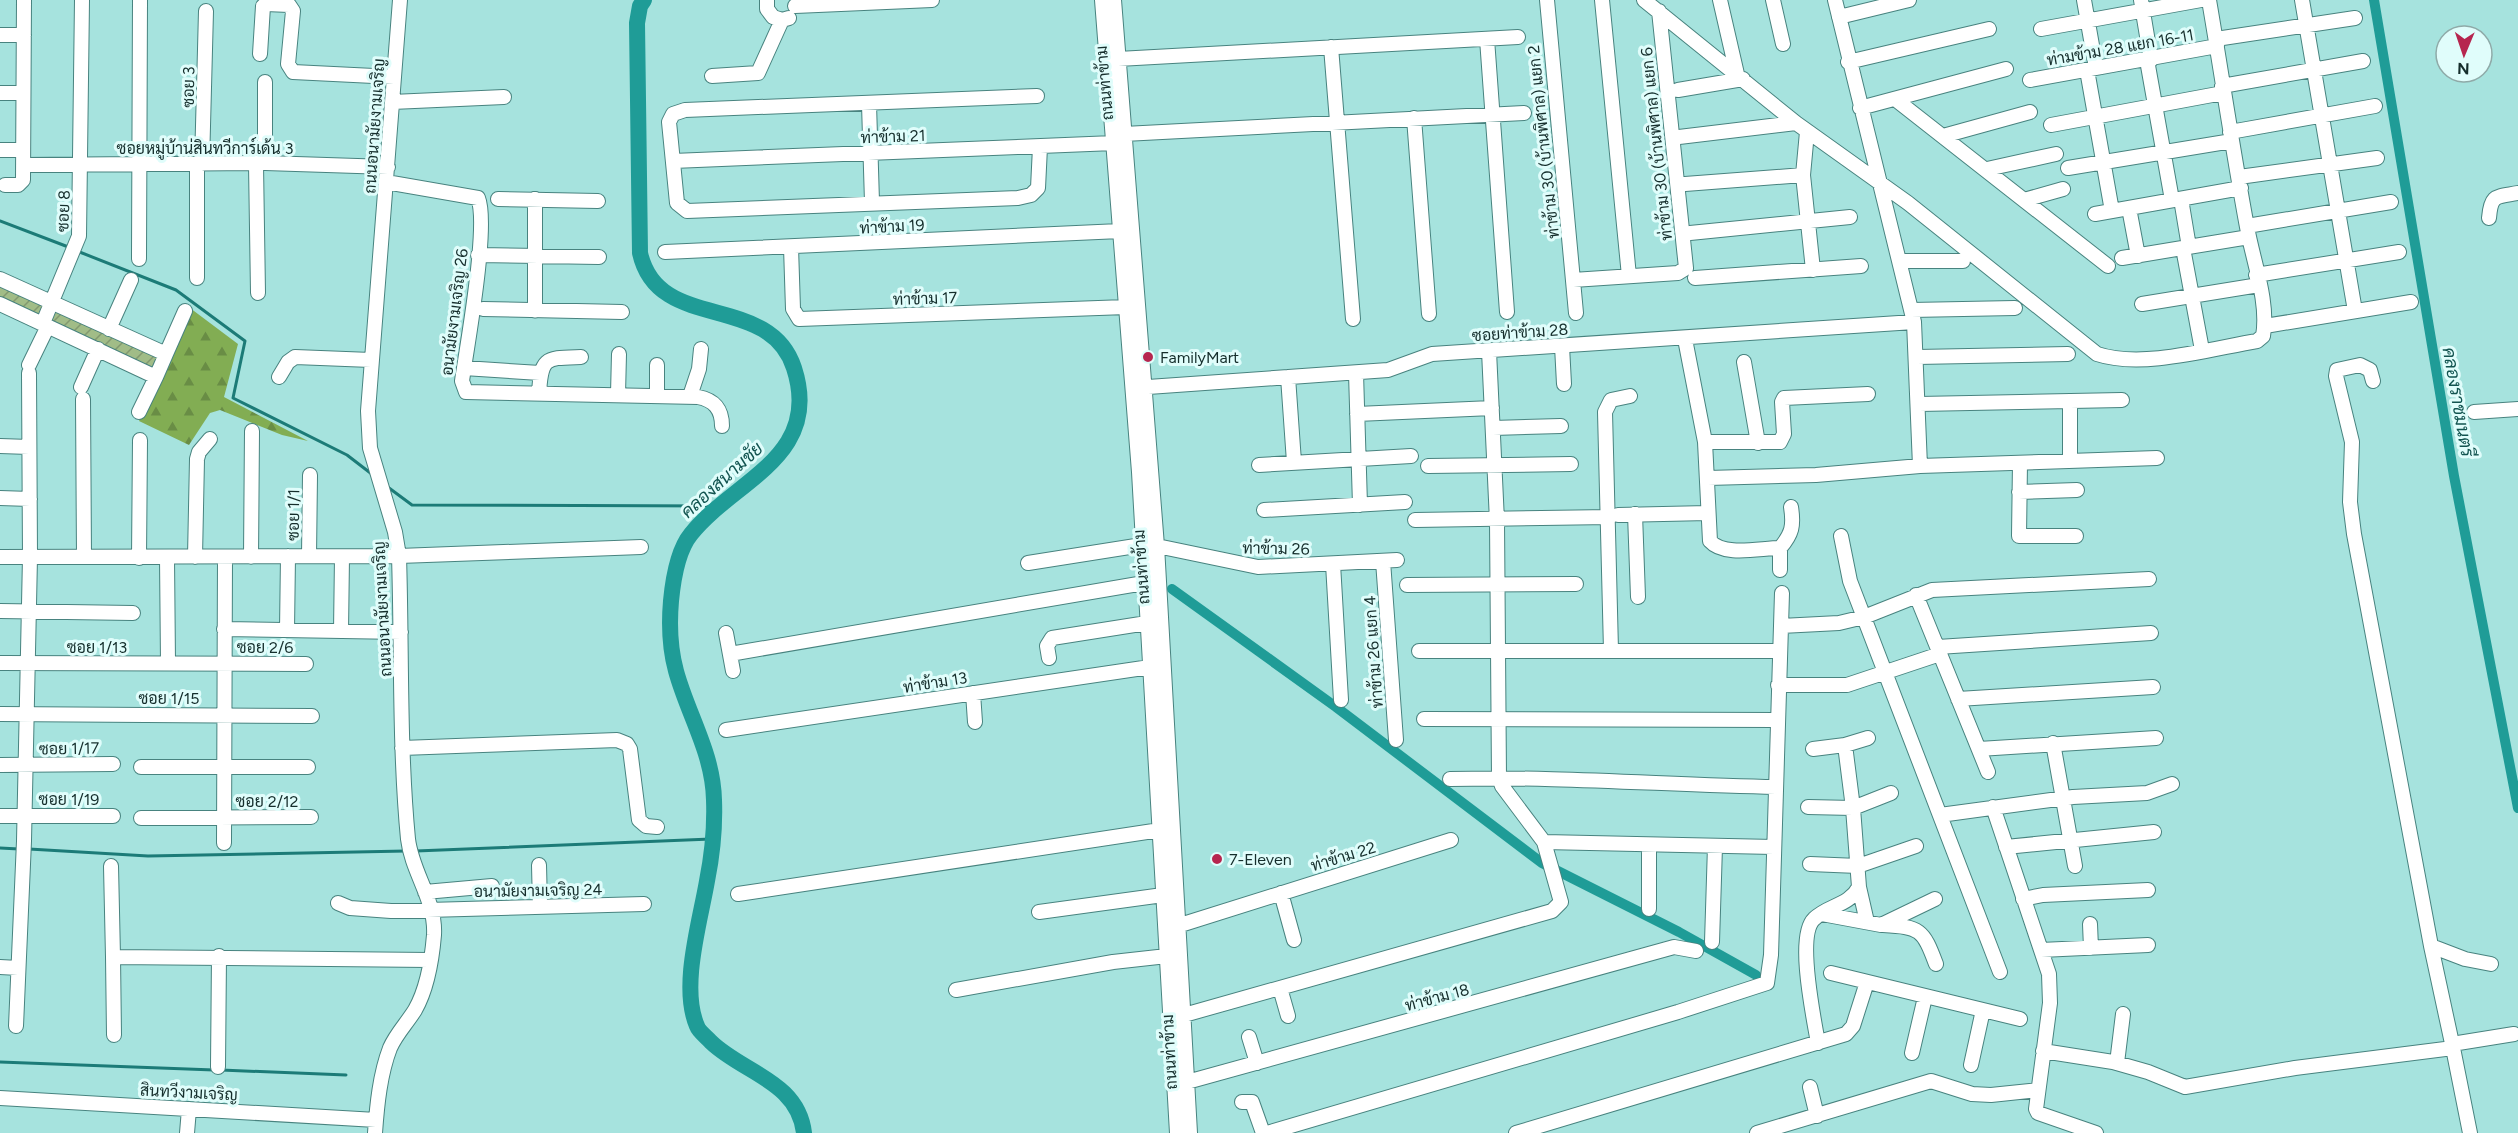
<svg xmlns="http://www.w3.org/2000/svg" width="2518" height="1133" font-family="Figtree,Sarabun,sans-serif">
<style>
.forest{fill:url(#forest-firs)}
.garden{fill:url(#garden-furrows)}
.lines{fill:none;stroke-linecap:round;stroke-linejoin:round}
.stream{stroke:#1c7b77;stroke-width:3}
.canal{stroke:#1f9c97;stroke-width:10}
.river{stroke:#1f9c97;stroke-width:16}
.minor-casing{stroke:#48837f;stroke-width:16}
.minor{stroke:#fff;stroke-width:14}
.poi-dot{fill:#b6264f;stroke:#e0fdfb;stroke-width:2}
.labels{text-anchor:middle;stroke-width:6;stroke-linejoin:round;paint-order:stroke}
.street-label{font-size:16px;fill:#152e2c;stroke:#e0fdfb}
.poi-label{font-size:16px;fill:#152e2c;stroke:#e0fdfb;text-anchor:start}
.water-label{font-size:18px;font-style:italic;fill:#125450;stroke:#e0fdfb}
</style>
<defs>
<pattern id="forest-firs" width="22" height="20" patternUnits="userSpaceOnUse" patternTransform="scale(1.5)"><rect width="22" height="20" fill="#82ad53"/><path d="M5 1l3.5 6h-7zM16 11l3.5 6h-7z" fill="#698d45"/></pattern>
<pattern id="garden-furrows" width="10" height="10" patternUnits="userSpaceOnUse" patternTransform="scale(1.5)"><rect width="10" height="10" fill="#a1bc87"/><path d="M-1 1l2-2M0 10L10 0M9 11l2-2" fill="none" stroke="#82996f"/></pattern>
</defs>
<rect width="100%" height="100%" fill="#a6e3de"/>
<!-- forest -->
<path class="forest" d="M190 308 238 344 224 397 308 441 282 435 220 410 210 413 189 445 139 421Z"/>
<!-- garden -->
<path class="garden" d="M0 282 46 303 39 318 0 299Z
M55 308 160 356 154 371 48 322Z"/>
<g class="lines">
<!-- stream -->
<path class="stream" d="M0 221 71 248
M77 251 176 290 245 341 233 398 347 455 373 475
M385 485 412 505 718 506
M0 848 19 849
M29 849 148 856 406 851
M416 851 711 839
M0 1062 214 1070
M221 1070 346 1075"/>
<!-- canal -->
<path class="canal" d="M2374 0 2454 476 2518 808
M1172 589 1336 707 1542 863 1679 932 1756 975"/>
<!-- river -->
<path class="river" d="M644 0 640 6 637 23 640 253C658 334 769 291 794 368 823 457 734 480 691 534 677 551 673 580 671 601 669 624 670 649 676 671 688 715 713 753 714 800 715 826 712 856 707 881 700 922 680 987 697 1026 699 1032 707 1037 711 1042 743 1073 798 1081 804 1133"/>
<!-- minor casing -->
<g class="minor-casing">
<path id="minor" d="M767 0V9L773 17 782 20 789 18
M1102 0 1139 472 1177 1133
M1114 0 1157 546 1190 1133
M1547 0 1576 313
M1602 0 1629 276
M1644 0 1796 123 1908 203 2097 354C2142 369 2210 349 2257 341L2263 336C2269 302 2253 261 2247 227 2233 152 2222 76 2209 0
M1720 0 1737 74
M1773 0 1783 44
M1835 0 1914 322 1920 466
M2084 0 2096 68
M2141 0 2151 60
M2302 0 2355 311
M795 6 932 0
M1839 17 1909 0
M2041 29 2201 0
M0 35H24
M1487 39 1507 312
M2216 39 2355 18
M1331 47 1353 319
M260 54 263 6 266 4 289 5 293 11 288 64 293 72 394 77
M1118 59 1518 37
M2147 60 2172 200
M1848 62 1989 29
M2087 70 2112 211
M712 76 758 73 782 20
M2030 80 2217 46
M2222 86 2363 61
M1678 90 1743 79
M0 93H23
M1037 96 685 110 673 114 669 122 677 203 687 211 1018 198 1031 195 1038 188 1040 147
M1895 99 2108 266
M392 102 504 97
M869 104 872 202
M1860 108 2006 69
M1414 118 1429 314
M2051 125 2223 93
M1807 132 1803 175 1813 270
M2230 132 2375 106
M1124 134 1524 113
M1943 136 2030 112
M1679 137 1796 123
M0 150H23
M673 161 1114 143
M265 163V82
M197 164V278
M202 164 206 11
M256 164 258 293
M23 165 265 163 388 167
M2068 168 2232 141
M1987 169 2056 154
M2239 177 2377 158
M386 182 478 198C489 225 467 346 462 381L466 392 698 397C714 400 722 409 722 426
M1685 184 1803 175
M5 185H18L23 180 24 0
M498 199 598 201
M2181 199 2189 247
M2024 200 2063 189
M2129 208 2138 256
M2095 214 2241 188
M2489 218C2491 194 2496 197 2518 193
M2247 226 2391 202
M1690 233 1850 217
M791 247 793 309 799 319 1126 307
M2183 248 2202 350
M665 252 1120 231
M478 255 599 257
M2122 258 2249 237
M139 259 140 0
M1900 261H1963
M2256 275 2399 252
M1695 278 1861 266
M0 279 166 354 156 377 0 304
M1573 280 1678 273 1686 268 1659 11
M2142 304 2259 285
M483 309 622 312
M1911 310 2015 308
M535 311V199
M43 323 79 236 82 0
M2265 326 2411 302
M109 329 131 280
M1685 339 1705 442 1710 541C1724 557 1760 548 1780 548
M1562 346 1564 384
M166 354 185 311
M1917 357 2068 354
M1744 362 1758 443
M29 365 48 326
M657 365V395
M464 368 540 373
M1356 373 1360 505
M279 377 288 362 295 357 371 360
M1288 377 1294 462
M81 387 98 349
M1134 388 1388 370 1432 354 1914 322
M539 394C541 356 546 358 581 357
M618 394 619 354
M690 396 699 369 701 349
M83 399 84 557
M2070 401V461
M1919 404 2122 400
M139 412 156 377
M2474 412 2518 409
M1357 414 1492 408
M1493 428 1561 426
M1705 442H1780L1784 434 1782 402 1784 398 1868 394
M0 446 29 447
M2020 463 2019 536H2076
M1259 465 1411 456
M1428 466 1571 464
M1708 478 1816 475 1920 466 2157 458
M2019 492 2077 490
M0 498 30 499
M1264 510 1405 502
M1635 514 1638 597
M1618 515 1708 513
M1415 520 1610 517
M1841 536 1850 581 2000 972
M1157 546 1258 567 1397 560
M309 556 310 475
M0 557 399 556 641 547
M195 557 197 459 199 452 210 439
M251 557 252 431
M139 558 140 440
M167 558 168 663
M1383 561 1396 740
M1028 563 1142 545
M1333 564 1341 700
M1780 570V548C1792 534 1794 526 1791 507
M1407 585 1576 584
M1916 595 1988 772
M0 611 133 613
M1781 626 1839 623 1864 617 1932 590 2149 579
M224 629 401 632
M287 630 288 556
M341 631 342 557
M726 633 733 671
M1938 647 2151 633
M1611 650 1605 412 1611 400 1630 396
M1419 651H1779
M730 654 1144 583
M1049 658 1047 646 1052 638 1147 623
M0 663 306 664
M1778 685H1847L1940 654
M973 693 975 722
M1958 699 2153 687
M0 714 312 716
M1424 719 1777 720
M726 730 1150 667
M2053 743 2075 866
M1845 745 1853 808 1859 887 1867 922
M402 748 617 740 627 744 630 749 639 820 646 826 657 827
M1813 749 1845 745 1868 738
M1979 749 2156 738
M0 765 113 764
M141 767H308
M1450 779C1558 776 1667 785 1776 787
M1808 807 1853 808 1891 793
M1993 807 2049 974 2050 1003 2036 1109 2038 1113 2096 1133
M1940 815 2073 797 2147 793 2172 784
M0 816H113
M141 818 311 817
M1544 842 1774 847
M224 843 225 557
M1649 845V909
M2006 847 2154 832
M1810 864 1858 866 1916 846
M539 865 540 906
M111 866 113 957
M425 892 492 886
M1281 893 1294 940
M738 894 1160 830
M2023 899 2043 895 2148 890
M338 903 350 908 391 911 644 904
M1039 912 1163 895
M1822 914 1881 925 1935 899
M2090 924 2091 948
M1883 925C1920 927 1923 929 1936 964
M1177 926 1451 840
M1712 942 1715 846
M2431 946 2465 959 2491 964
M2041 950 2148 945
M0 967 18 968
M1831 973 2020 1019
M1280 988 1288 1016
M956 990 1113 962 1167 956
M1184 1015 1552 911 1561 902 1544 842 1502 786 1499 778 1497 521 1489 351
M16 1026 24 841 30 557 29 373
M114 1035 113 957 430 960
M1249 1037 1257 1063
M1818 1043C1814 1019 1796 936 1814 919 1828 905 1849 906 1859 887
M2452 1044 2514 1034
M2453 1048 2470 1133
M2043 1051 2113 1062 2148 1072 2185 1087 2295 1068 2453 1048 2431 946 2354 534 2350 502 2352 442 2336 376 2337 370 2360 365 2370 370 2373 381
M1912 1053 1925 997
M2117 1063 2123 1014
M1971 1065 1983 1010
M218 1067 219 956
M1187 1082 1674 947 1696 951
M1810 1087 1817 1116
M0 1098 376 1120
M1242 1102H1252L1263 1133
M187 1133 189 1109
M375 1133C377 1105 380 1074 390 1048 396 1034 407 1023 415 1010 427 989 432 959 434 935 436 900 412 873 408 839 399 745 402 650 399 556L395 532 370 448 368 411 400 0
M1267 1133 1678 1012 1767 983 1771 955 1782 593
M1516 1133 1846 1034 1853 1026 1867 982
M1757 1133 1931 1081 1972 1094 1991 1095 2038 1090"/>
</g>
<!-- minor -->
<use href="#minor" class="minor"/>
</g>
<!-- markers -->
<g class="poi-dot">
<circle cx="1148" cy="357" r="6"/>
<circle cx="1217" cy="859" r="6"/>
</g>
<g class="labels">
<!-- street labels -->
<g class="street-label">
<text transform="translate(2120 47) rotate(-10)" y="6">ท่ามข้าม 28 แยก 16-11</text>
<text transform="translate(1104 83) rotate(-95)" y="6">ถนนท่าข้าม</text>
<text transform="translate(188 87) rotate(-89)" y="6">ซอย 3</text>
<text transform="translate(374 126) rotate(-86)" y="6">ถนนอนามัยงามเจริญ</text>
<text transform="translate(893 136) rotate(-2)" y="6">ท่าข้าม 21</text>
<text transform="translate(1543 142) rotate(-96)" y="6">ท่าข้าม 30 (บ้านพิศาล) แยก 2</text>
<text transform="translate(1656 144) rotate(-96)" y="6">ท่าข้าม 30 (บ้านพิศาล) แยก 6</text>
<text x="205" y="154">ซอยหมู่บ้าน่สินทวีการ์เด้น 3</text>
<text transform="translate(63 211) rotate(-88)" y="6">ซอย 8</text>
<text transform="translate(892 226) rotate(-3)" y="6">ท่าข้าม 19</text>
<text transform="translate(925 298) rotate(-2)" y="6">ท่าข้าม 17</text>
<text transform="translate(454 312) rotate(-83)" y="6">อนามัยงามเจริญ 26</text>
<text transform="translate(1520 332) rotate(-4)" y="6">ซอยท่าข้าม 28</text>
<text transform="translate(293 515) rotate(-89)" y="6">ซอย 1/1</text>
<text transform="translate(1276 548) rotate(1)" y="6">ท่าข้าม 26</text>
<text transform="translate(1141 567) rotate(-94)" y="6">ถนนท่าข้าม</text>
<text transform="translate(382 609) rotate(-93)" y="6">ถนนอนามัยงามเจริญ</text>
<text x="97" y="653">ซอย 1/13</text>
<text x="265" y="653">ซอย 2/6</text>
<text transform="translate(1373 652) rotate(-94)" y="6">ท่าข้าม 26 แยก 4</text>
<text transform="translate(935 682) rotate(-9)" y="6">ท่าข้าม 13</text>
<text x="169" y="704">ซอย 1/15</text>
<text transform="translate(69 748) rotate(-1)" y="6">ซอย 1/17</text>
<text x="69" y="805">ซอย 1/19</text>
<text x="267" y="807">ซอย 2/12</text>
<text transform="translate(1343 856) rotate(-17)" y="6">ท่าข้าม 22</text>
<text transform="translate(538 890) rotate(-1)" y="6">อนามัยงามเจริญ 24</text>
<text transform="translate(1437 997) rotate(-15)" y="6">ท่าข้าม 18</text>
<text transform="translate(1169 1052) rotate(-93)" y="6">ถนนท่าข้าม</text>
<text transform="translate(189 1092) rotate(3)" y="6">สินทวีงามเจริญ</text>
</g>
<!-- poi labels -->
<g class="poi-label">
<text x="1160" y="363">FamilyMart</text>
<text x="1229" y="865">7-Eleven</text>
</g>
<!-- water labels -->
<g class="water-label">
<text transform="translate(2458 402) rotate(80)" y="6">คลองราชมนตรี</text>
<text transform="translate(722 480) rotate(-42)" y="6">คลองสนามชัย</text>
</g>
</g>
<!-- north arrow -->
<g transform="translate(2464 54) rotate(182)"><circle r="28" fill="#e0fdfb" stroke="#8faaa8" stroke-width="1.5"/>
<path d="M0-4.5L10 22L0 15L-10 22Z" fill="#b6264f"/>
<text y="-9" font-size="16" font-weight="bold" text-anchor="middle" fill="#152e2c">N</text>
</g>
</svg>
